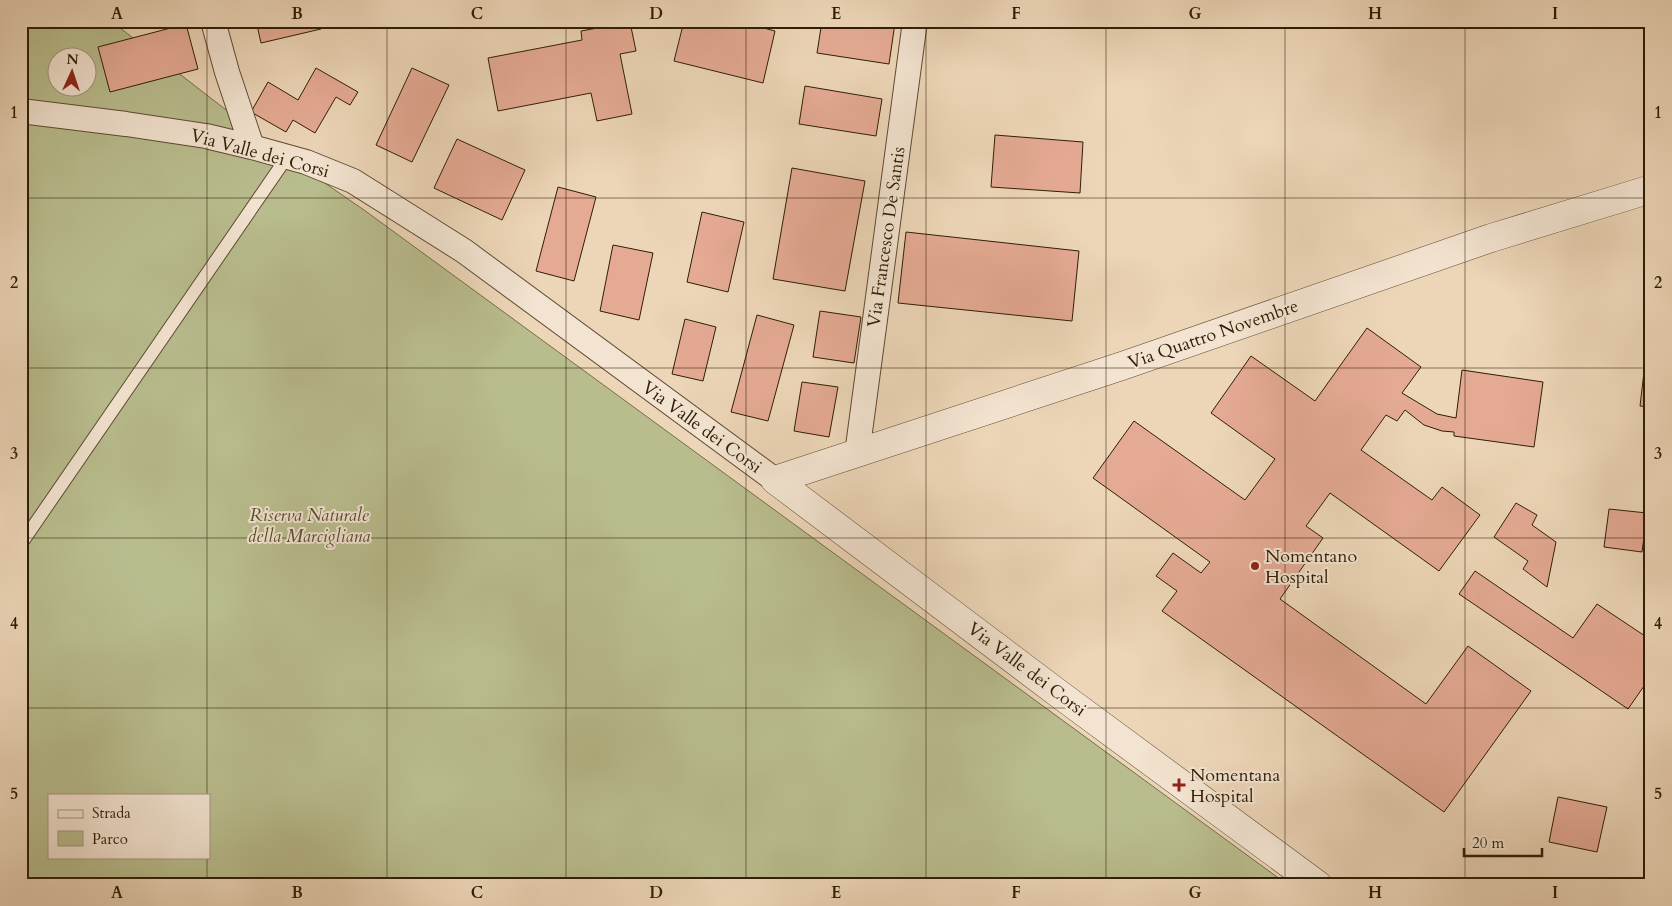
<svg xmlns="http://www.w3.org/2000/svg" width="1672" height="906" font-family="Cardo,serif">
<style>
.green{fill:#b9bd8e;stroke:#746d4a;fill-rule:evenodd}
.building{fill:#e5aa94;stroke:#2f1d06}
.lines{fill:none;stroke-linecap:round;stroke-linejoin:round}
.service-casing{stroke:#5e4b32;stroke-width:14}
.minor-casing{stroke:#5e4b32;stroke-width:26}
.tertiary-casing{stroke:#5e4b32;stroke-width:29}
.service{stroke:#f3e4d1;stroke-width:12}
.minor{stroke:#f3e4d1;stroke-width:24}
.tertiary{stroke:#f3e4d1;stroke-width:28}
.grid{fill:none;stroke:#2f1d06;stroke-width:1;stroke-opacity:0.55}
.poi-dot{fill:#8f2418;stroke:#f3e4d1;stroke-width:2}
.labels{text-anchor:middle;stroke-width:4;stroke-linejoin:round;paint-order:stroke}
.street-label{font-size:18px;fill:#2f1d06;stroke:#f3e4d1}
.park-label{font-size:18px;font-style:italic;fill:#584d2f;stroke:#f3e4d1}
.poi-label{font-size:18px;fill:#2f1d06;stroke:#f3e4d1;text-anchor:start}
.neatline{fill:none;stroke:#2f1d06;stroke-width:2}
.grid-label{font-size:16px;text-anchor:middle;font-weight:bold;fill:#2f1d06}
</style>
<rect width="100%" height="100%" fill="#edd6b8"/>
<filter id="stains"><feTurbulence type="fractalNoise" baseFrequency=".004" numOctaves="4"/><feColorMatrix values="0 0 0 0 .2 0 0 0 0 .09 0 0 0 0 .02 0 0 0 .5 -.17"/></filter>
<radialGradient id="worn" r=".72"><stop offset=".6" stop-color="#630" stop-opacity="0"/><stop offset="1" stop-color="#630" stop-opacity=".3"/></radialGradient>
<!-- green -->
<path class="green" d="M21 21H111L287 157 364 210 1288 885H21ZM58 58H88V88H58ZM49 795H209V857H49Z"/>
<!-- building -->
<path class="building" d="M256 21H320L321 29 261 43Z
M684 21H737L775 31 763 83 674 61Z
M822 21H880L895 23 889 64 817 53Z
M630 22 636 51 620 54 632 114 597 121 591 93 498 111 488 58 582 40 581 31Z
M186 24 198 69 110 92 98 47Z
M316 68 358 92 350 105 336 97 315 133 293 120 286 132 251 112 268 82 298 100Z
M412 68 449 85 412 162 376 145Z
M805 86 882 99 876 136 799 124Z
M995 135 1083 142 1080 193 991 187Z
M457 139 525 170 502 220 434 188Z
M792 168 865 181 845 291 773 279Z
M558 187 596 197 574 281 536 271Z
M702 212 744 222 728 292 687 282Z
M906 232 1079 251 1072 321 898 303Z
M613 245 653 253 639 320 600 311Z
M820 311 861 317 854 363 813 357Z
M757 315 794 325 768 421 731 412Z
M685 319 716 327 703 381 672 374Z
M1367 328 1421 367 1402 393 1437 414 1456 418 1462 370 1543 382 1534 447 1454 436V432L1442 431 1424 425 1405 410 1397 421 1386 415 1361 450 1432 500 1442 487 1480 515 1439 571 1330 493 1306 526 1323 538 1280 599 1426 704 1468 646 1531 691 1444 812 1162 611 1177 591 1156 576 1173 553 1201 573 1210 562 1093 478 1134 421 1245 500 1275 459 1211 413 1251 356 1315 401Z
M1648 338 1651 339V407L1640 406Z
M802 382 838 387 829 437 794 431Z
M1516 503 1537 515 1532 525 1556 542 1547 587 1523 569 1528 561 1494 537Z
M1609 509 1647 513 1642 552 1604 547Z
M1475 571 1573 638 1597 604 1651 640V676L1628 709 1459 594Z
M1558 797 1607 807 1597 852 1549 842Z"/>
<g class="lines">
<!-- service casing -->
<g class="service-casing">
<path id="service" d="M21 544 287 157"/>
</g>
<!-- minor casing -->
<g class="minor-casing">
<path id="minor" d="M213 21 227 72 252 147
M21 111 126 124 206 136 252 147 306 162 353 181 464 251 775 480
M857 454 915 21"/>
</g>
<!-- tertiary casing -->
<g class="tertiary-casing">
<path id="tertiary" d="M775 480 1122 366 1491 238 1651 189
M775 480 1063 697 1318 885"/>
</g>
<!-- service -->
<use href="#service" class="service"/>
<!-- minor -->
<use href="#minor" class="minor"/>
<!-- tertiary -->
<use href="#tertiary" class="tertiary"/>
</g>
<!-- grid -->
<path class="grid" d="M207 21V795M387 21V885M566 21V885M746 21V885M926 21V885M1106 21V885M1285 21V885M1465 21V885M21 198H1651M21 368H1651M21 538H1651M21 708H1651M207 857V885"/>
<!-- markers -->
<g class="poi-dot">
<circle cx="1255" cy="566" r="5"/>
<path d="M1176.5 777.5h5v5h5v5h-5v5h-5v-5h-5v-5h5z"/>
</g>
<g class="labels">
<!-- street labels -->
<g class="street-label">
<text transform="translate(260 153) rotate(15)" y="6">Via Valle dei Corsi</text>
<text transform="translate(886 237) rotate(-82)" y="6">Via Francesco De Santis</text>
<text transform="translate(1213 334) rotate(-19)" y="6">Via Quattro Novembre</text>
<text transform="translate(702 427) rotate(36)" y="6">Via Valle dei Corsi</text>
<text transform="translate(1027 669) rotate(37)" y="6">Via Valle dei Corsi</text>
</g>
<!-- park labels -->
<g class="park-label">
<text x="309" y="521">Riserva Naturale<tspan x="309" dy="21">della Marcigliana</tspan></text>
</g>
<!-- poi labels -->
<g class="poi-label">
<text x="1265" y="562">Nomentano<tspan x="1265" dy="21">Hospital</tspan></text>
<text x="1190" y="781">Nomentana<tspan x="1190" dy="21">Hospital</tspan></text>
</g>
</g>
<!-- margin -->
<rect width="1672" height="906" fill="none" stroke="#edd6b8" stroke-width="55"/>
<!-- legend -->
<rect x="48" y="794" width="162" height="65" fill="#f3e4d1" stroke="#a59480"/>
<rect x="58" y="810" width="25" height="8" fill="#f3e4d1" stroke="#a59480"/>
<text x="92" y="818" font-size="15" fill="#2f1d06">Strada</text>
<rect x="58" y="831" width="25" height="15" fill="#b9bd8e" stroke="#a59480"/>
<text x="92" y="844" font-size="15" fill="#2f1d06">Parco</text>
<!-- north arrow -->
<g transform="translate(72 72) rotate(3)"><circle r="24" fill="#f3e4d1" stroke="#a59480"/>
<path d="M0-4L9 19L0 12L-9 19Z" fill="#8f2418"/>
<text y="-8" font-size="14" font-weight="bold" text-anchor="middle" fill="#2f1d06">N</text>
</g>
<!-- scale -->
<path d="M1464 848v8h78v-8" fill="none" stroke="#2f1d06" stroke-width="2.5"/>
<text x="1472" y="848" font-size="15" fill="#2f1d06" stroke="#f3e4d1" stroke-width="4" paint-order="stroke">20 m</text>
<rect x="28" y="28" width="1616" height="850" class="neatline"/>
<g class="grid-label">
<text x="117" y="19">A</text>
<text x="297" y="19">B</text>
<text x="477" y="19">C</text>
<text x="656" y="19">D</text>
<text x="836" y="19">E</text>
<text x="1016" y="19">F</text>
<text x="1195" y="19">G</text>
<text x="1375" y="19">H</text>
<text x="1555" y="19">I</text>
<text x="14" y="118">1</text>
<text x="1658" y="118">1</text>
<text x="14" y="288">2</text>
<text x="1658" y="288">2</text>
<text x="14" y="459">3</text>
<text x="1658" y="459">3</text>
<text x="14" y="629">4</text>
<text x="1658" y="629">4</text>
<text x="14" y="799">5</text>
<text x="1658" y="799">5</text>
<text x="117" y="898">A</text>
<text x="297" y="898">B</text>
<text x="477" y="898">C</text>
<text x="656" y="898">D</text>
<text x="836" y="898">E</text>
<text x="1016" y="898">F</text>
<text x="1195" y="898">G</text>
<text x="1375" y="898">H</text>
<text x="1555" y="898">I</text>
</g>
<rect width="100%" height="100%" filter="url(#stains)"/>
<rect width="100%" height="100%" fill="url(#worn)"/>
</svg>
